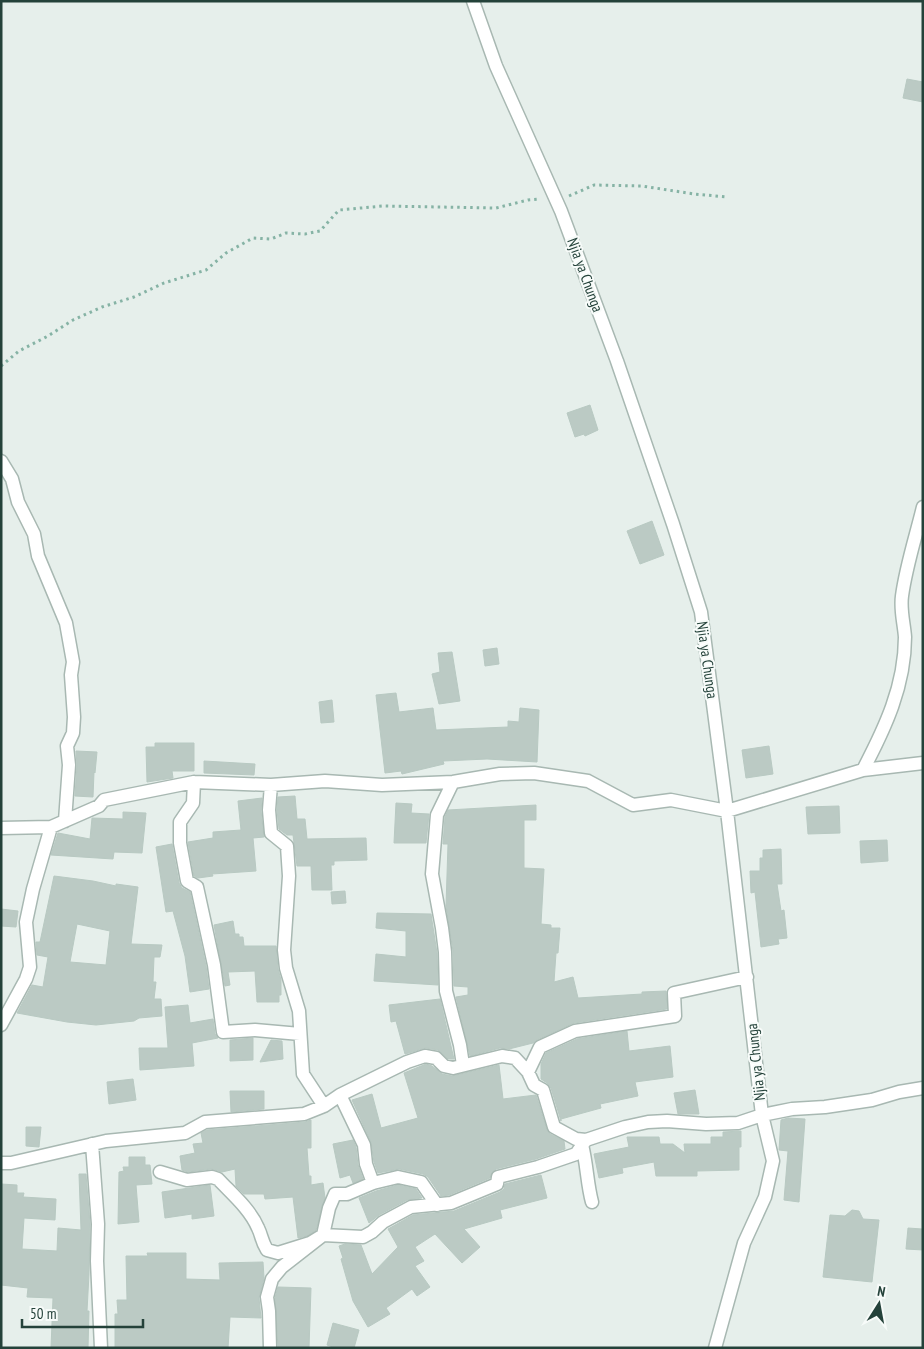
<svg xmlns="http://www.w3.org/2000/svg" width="924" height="1349" font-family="'PT Sans Narrow',sans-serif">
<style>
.building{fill:#bbcac4;stroke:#b8c9c2;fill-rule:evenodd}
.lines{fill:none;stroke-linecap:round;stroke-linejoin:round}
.street-casing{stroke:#a8b8b2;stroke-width:15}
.path{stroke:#86b3a5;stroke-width:3;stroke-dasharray:2.5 4;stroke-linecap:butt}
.street{stroke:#fff;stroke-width:12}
.labels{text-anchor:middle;stroke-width:4;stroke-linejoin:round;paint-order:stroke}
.street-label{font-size:15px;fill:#24423a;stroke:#f7fbf9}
</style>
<rect width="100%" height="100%" fill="#e6efeb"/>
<!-- building -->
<path class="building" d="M907 79 923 82V102L903 98Z
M590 405 598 430 585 436 584 434 575 437 567 413Z
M652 521 664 555 640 564 627 531Z
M497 648 499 664 485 666 483 650Z
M452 652 460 701 439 704 432 674 440 672 438 653Z
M396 693 399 712 433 708 436 730 508 727V721L519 722 520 708 539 710 537 762 487 759 443 761 444 764 402 774 401 771 385 773 376 695Z
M332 700 334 722 321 723 319 702Z
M155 743H194V771H172L173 778 147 782 146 747H155Z
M769 746 773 774 746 778 742 750Z
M76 751 97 752 95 773 94 772 93 797 75 796 77 765Z
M204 761 255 764 254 775 204 773Z
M295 796 297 819H305L307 839 366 838 367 860 334 861V865H331L332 890H312L311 866H297L293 835H287L279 829 277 810 278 797Z
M262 798 261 811 264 837 253 838 256 871 212 874 213 876 198 878 194 876 188 842 213 838V832L241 830 238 801Z
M396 803 412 804 411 813 429 814 426 843H394Z
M536 805V820H524V868L544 869 541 924 551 925V928H560L558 953H556L554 982 573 977 578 998 642 994V992L666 991 667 1009 574 1023 537 1040 533 1043 509 1049 500 1048 470 1056 456 997 468 995V987L454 986 453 951 446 906 448 844H443L445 817 448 810Z
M839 806 840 833 808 834 806 807Z
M123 812 146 813 142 853 114 852 113 859 51 855 58 833 90 839 92 818 123 819Z
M887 840 888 861 861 863 860 841Z
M172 844 179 883 182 888 190 892 206 966 209 989 190 992 185 956 173 911 166 912 156 847Z
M781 849 782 884H777L781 911 784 910 787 938 778 939 779 944 761 947 755 892 751 893 750 871H760V858H763V850Z
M54 876 93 881 116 886V884L138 887 131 944 162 945 160 957H154L153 982H156L154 999H161L162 1016 139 1018 134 1021 96 1025 67 1022 17 1013 32 985 43 987 48 957 37 955 36 942H40ZM77 924 110 931 106 965 70 962Z
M345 891 346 903 332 904 331 892Z
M1 909 18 911 16 927 1 926Z
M377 913 431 914 437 953 438 985 374 981 376 954 406 957V931L376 928Z
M233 921 235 934H239V937H243L244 946H276L278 969 281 980V995H279V1002H257L255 971 228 972 230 985 225 986 214 925Z
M440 999 454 1059H448L438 1050 426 1048 405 1054 396 1021 391 1022 389 1005Z
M188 1005 190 1023 213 1019 215 1034 218 1038 192 1043 194 1066 140 1070 139 1048H168L165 1007Z
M627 1031 629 1051 670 1046 673 1077 635 1082 638 1096 600 1104 601 1108 561 1119V1121L551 1088 547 1083 541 1079V1064L546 1053 577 1039Z
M253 1038V1060L230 1061V1040Z
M271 1040 282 1041 283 1059 260 1062Z
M426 1064 432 1066 442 1074 452 1076 499 1065 503 1099 536 1095 547 1130 550 1134 564 1141 565 1149 536 1159 496 1169 492 1172 490 1178 449 1195 441 1196 428 1177 423 1174 399 1169 378 1173 374 1162 371 1142 352 1100 372 1094 381 1128 418 1118 404 1073Z
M133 1079 136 1100 109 1104 107 1082Z
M695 1090 699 1114H678L674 1093Z
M230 1091H264V1109L231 1112Z
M788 1118 805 1119 799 1202 784 1200 788 1151 779 1150 781 1120Z
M311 1120V1148H307L309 1176H311V1185L323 1183 325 1198 316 1230 307 1236 298 1238 293 1197 265 1199 264 1194H244L236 1186 235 1169 222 1172 211 1169 188 1172 182 1170 180 1156 195 1153 193 1144 203 1143 201 1133 207 1130 305 1122Z
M26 1127H41L39 1147 26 1146Z
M741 1131V1147H739V1170L697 1171V1176H656L654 1162 622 1168 623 1173 599 1178 594 1154 629 1147 627 1137H659L660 1144H673L685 1153 684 1144H711V1137H723V1132Z
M353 1140 356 1147 358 1165 363 1179 353 1183 350 1175 340 1178 333 1144Z
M129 1157H145V1165H150L152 1184 136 1185 139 1222 118 1224 119 1172 124 1171 123 1167H129Z
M79 1174H86L90 1224 89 1274 87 1311H89L88 1348H51L53 1298 27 1297 28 1288 1 1285V1184L17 1185V1193H24L23 1197 56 1199 55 1220 24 1218 22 1249 57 1251 58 1228 81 1230Z
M541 1175 547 1198 500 1210 502 1218 464 1229 480 1247 462 1263 435 1234 415 1247 424 1261 415 1266 430 1287 417 1296 412 1289 386 1308 390 1314 368 1327 353 1301 341 1259 343 1258 339 1246 345 1244 361 1245 372 1274 398 1247 388 1229 413 1215 454 1211 500 1192 504 1189 505 1184Z
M210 1185 214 1216 192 1219V1214L165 1218 162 1192Z
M398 1185 416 1189 422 1198 407 1200 379 1215 369 1223 359 1198 376 1191Z
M852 1210 859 1211 863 1219 879 1220 872 1282 823 1277 830 1215 845 1216Z
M908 1228 922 1229 923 1250 906 1249Z
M147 1253H186V1279L220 1280 219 1263 263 1262 264 1278 259 1298 261 1318 230 1317 228 1348H115V1314H118L117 1300H127L126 1256H148Z
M278 1287 311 1288 309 1348H278L275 1298Z
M333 1323 359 1330 354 1348H336L327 1345Z"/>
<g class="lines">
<!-- street casing -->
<g class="street-casing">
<path id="street" d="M473 1 496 66 561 211 617 361 673 524 701 612 727 811 762 1115 773 1161 765 1197 744 1243 715 1348
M1 461 12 479 18 502 34 534 38 556 66 623 73 662 71 675 74 717 73 733 67 746 69 765 65 821
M863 770C885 728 905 686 905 637 904 623 900 610 902 596 906 566 916 536 923 507
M194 782 193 803 180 822V843L187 881 197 887 214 965 223 1032 255 1030 300 1034
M453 782 437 815 432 874 442 928 445 952 446 991 460 1045 463 1065
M271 785 269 810 271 833 287 846 289 876 284 950 286 968 299 1011 303 1074 324 1106
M1 828 51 827 99 806 104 800 194 782 271 785 325 781 382 785 453 782 500 774 534 773 588 781 633 805 671 800 727 811 863 770 923 763
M1 1025 26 979 30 967 26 922 33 889 51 827
M528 1072 540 1047 575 1031 675 1016 674 993 747 977
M340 1095 364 1145 366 1164 373 1183
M92 1144 98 1224 97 1261 101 1348
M582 1145C587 1164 587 1184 592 1202
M1 1163H11L106 1141 185 1133 205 1122 304 1114 324 1106 340 1095 407 1062 425 1056 436 1058 444 1066 453 1068 502 1056 515 1058 528 1072 534 1085 543 1090 554 1127 576 1139 586 1140 625 1127 648 1122 667 1121 706 1124 738 1123 762 1115 792 1109 825 1107 872 1100 899 1092 923 1088
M160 1172 187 1180 212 1177 218 1179C232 1194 250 1209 258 1228 262 1236 261 1240 267 1250L278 1253 310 1243 323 1235 363 1237 372 1232 383 1222 411 1207 451 1203 497 1184 498 1177 538 1167 576 1154 586 1140
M270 1348 269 1311 267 1297 272 1279 282 1267 323 1235 329 1208 335 1194H347L373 1183 398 1177 421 1182 437 1205"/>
</g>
<!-- path -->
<path class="path" d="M569 196 594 185 642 186 694 194 727 197
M1 366 19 351 48 336 73 320 102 307 134 297 164 283 206 270 226 253 253 238 271 239 286 233 305 234 320 231 339 210 383 206 496 208 528 200 540 199"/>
<!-- street -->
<use href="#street" class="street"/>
</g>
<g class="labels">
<!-- street labels -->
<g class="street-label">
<text transform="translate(585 275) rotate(70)" y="5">Njia ya Chunga</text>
<text transform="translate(707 660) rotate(82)" y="5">Njia ya Chunga</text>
<text transform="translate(756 1062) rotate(-96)" y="5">Njia ya Chunga</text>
</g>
</g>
<!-- border -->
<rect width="924" height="1349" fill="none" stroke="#24423a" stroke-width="5"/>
<!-- north arrow -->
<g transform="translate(879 1304) rotate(11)" stroke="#f7fbf9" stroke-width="4" paint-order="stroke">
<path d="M0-4L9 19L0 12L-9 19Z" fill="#24423a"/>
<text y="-8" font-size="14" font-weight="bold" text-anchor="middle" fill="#24423a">N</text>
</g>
<!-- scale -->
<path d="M22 1319v8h121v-8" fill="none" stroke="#24423a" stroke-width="2.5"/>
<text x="30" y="1319" font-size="15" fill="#24423a" stroke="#f7fbf9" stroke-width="4" paint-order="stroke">50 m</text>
</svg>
